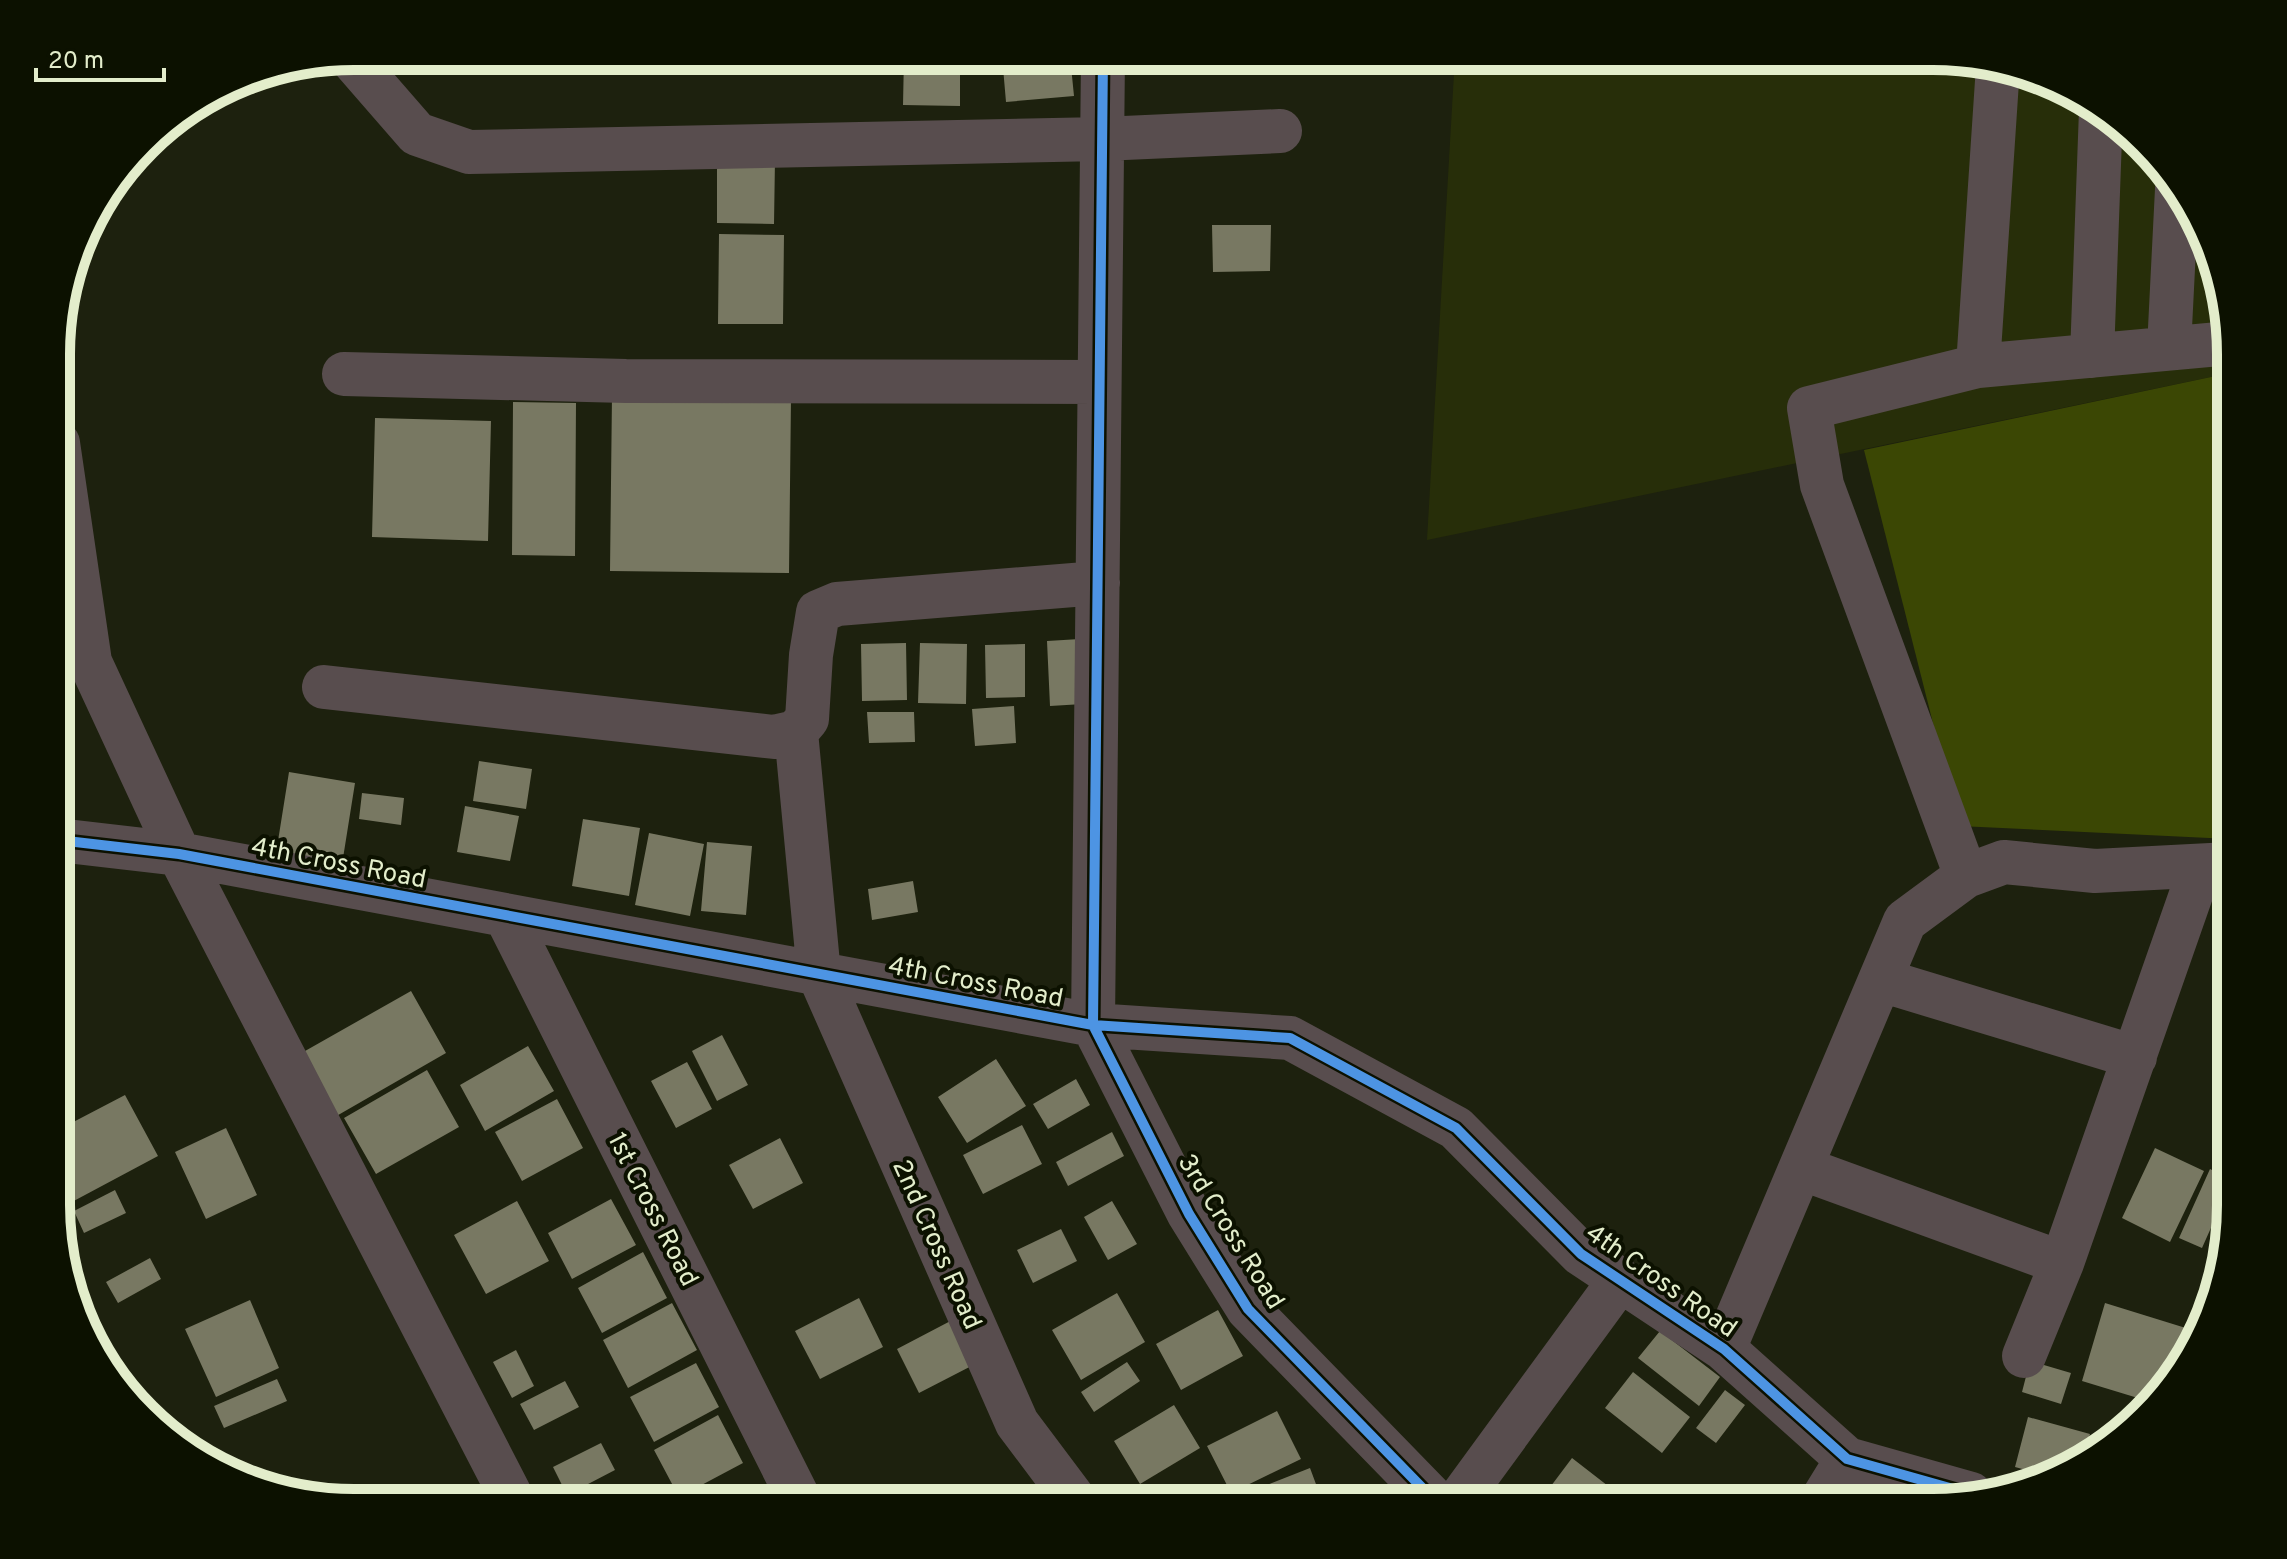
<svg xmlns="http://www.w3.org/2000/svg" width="2287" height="1559" font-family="Overpass,sans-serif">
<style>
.built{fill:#272e09}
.green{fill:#3b4704}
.building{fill:#787862}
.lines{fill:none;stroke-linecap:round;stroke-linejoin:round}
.minor{stroke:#584d4e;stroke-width:44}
.cycleway-casing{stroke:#0c1100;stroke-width:15}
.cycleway{stroke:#4d94e3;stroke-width:10}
.labels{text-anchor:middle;stroke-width:8;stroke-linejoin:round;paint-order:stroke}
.street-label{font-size:26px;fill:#e3edcb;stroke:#0c1100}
.rim{fill:none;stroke:#e3edcb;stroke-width:10}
</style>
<rect width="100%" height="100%" fill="#1d210e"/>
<!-- built -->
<path class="built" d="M1455 56 1952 57 2029 72 2114 117 2191 205 2230 335V373L1427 540Z"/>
<!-- green -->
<path class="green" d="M2230 373V839L1959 826 1864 450Z"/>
<!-- building -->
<path class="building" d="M904 56H960V106L903 105Z
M1002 56H1070L1074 96 1006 102Z
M717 159H775L774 224 717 223Z
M1212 225H1271L1270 271 1213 272Z
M719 234 784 235 783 324H718Z
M612 394 791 398 789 573 610 571Z
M513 402 576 403 575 556 512 555Z
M375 418 491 421 488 541 372 537Z
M1080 639 1083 704 1050 706 1047 641Z
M906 643 907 700 862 701 861 644Z
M920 643 967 644 966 704 918 703Z
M1025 644V697L986 698 985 645Z
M1014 706 1016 743 975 746 972 709Z
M867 712H914L915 742 869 743Z
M479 761 532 769 526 809 473 801Z
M289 772 355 783 340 877 274 866Z
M362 793 404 798 401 825 359 819Z
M465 806 519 816 510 861 457 852Z
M583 819 640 828 629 896 572 886Z
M649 833 704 844 690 916 635 905Z
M707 842 752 846 746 915 701 911Z
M913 881 918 912 872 920 868 889Z
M411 991 446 1053 333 1118 298 1055Z
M722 1035 748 1085 717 1101 692 1051Z
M528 1046 554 1091 485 1131 460 1085Z
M996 1059 1026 1106 967 1143 938 1097Z
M687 1062 712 1109 676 1128 651 1081Z
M427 1070 459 1127 376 1174 344 1118Z
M1076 1079 1090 1105 1048 1129 1033 1104Z
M125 1095 158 1156 70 1203 58 1181V1130Z
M557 1099 583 1148 522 1181 495 1132Z
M1022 1125 1042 1164 983 1194 963 1155Z
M226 1128 257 1195 206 1219 175 1152Z
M1112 1132 1124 1156 1068 1186 1056 1162Z
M780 1138 803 1183 753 1209 729 1165Z
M2155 1148 2204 1171 2170 1242 2122 1218Z
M2210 1169 2230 1179V1185L2202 1248 2179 1238Z
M115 1190 126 1213 84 1233 74 1211Z
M611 1199 636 1245 572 1279 548 1233Z
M517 1201 549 1261 486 1294 454 1235Z
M1112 1201 1137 1244 1108 1260 1084 1217Z
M1061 1229 1077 1261 1033 1283 1017 1250Z
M643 1252 667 1298 602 1333 578 1288Z
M150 1258 161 1279 118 1303 106 1282Z
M1117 1293 1145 1342 1081 1380 1052 1330Z
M859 1298 883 1347 820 1379 795 1331Z
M250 1300 279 1368 216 1397 185 1329Z
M672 1303 697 1350 628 1388 603 1340Z
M2105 1303 2189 1329 2175 1377 2170 1386 2151 1402 2082 1381Z
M1218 1310 1243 1356 1181 1390 1156 1344Z
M960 1316 983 1360 919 1393 897 1349Z
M1660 1331 1720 1377 1699 1406 1638 1358Z
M516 1350 534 1386 512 1398 493 1362Z
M2030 1361 2071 1373 2061 1404 2022 1392Z
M1127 1362 1140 1381 1094 1412 1081 1392Z
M696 1363 719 1407 654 1442 630 1397Z
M1633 1372 1690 1417 1662 1453 1605 1408Z
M277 1379 287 1401 224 1428 214 1406Z
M565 1381 579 1407 534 1430 520 1404Z
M1725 1390 1745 1405 1716 1443 1696 1428Z
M1174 1405 1200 1448 1140 1484 1114 1441Z
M1277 1411 1301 1459 1231 1493 1207 1446Z
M718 1415 743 1463 679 1497 654 1450Z
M2028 1417 2090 1434 2084 1457 2065 1472 2048 1476 2015 1467Z
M601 1443 615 1470 567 1495 553 1467Z
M1572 1458 1630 1503 1539 1502Z
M1310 1468 1323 1503H1238L1236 1497Z"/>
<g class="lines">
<!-- minor -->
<path class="minor" d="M1103 56 1093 1025 1189 1214 1248 1309 1437 1503
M350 57 417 134 469 152 1102 139 1280 131
M1998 66 1978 366 2230 343
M2169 348 2177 189
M2092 356 2101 110
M344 374 626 381 1099 382
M58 443 90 662 179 854 514 1502
M324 687 774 737 796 732 807 719 811 655 818 612 837 604 1098 583
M796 732 819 974 1017 1423 1077 1503
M58 840 179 854 1093 1025 1290 1038 1456 1128 1581 1254 1724 1349 1847 1459 1971 1494
M1966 876 1822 485 1809 408 1978 366
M506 916 801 1503
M1881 980 2135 1057
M1801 1168 2062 1263 2201 866
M1724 1349 1905 921 1966 876 2004 862 2095 871 2230 864
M2024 1356 2062 1263
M1457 1503 1620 1280
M1820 1503 1847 1459"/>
<!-- cycleway casing -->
<g class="cycleway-casing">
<path id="cycleway" d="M1103 56 1093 1025 1189 1214 1248 1309 1437 1503
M58 840 179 854 1093 1025 1290 1038 1456 1128 1581 1254 1724 1349 1847 1459 1971 1494"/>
</g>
<!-- cycleway -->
<use href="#cycleway" class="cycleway"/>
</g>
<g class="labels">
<!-- street labels -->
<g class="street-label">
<text transform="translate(339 862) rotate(11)" y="9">4th Cross Road</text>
<text transform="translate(976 981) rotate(11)" y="9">4th Cross Road</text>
<text transform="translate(654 1209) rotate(63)" y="9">1st Cross Road</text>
<text transform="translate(1232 1231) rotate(58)" y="9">3rd Cross Road</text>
<text transform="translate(938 1244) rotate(66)" y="9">2nd Cross Road</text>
<text transform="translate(1662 1280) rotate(35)" y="9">4th Cross Road</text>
</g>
</g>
<!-- crop -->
<path d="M0 0H2287V1559H0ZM354 70H1933A284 284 0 0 1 2217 354V1205A284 284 0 0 1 1933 1489H354A284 284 0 0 1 70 1205V354A284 284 0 0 1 354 70Z" fill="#0c1100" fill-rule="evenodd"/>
<path class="rim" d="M354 70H1933A284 284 0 0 1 2217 354V1205A284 284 0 0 1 1933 1489H354A284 284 0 0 1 70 1205V354A284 284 0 0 1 354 70Z"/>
<!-- scale -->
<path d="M36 68v12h128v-12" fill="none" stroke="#e3edcb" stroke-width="4"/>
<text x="48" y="68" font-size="24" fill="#e3edcb" stroke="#0c1100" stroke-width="6" paint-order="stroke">20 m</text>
</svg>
